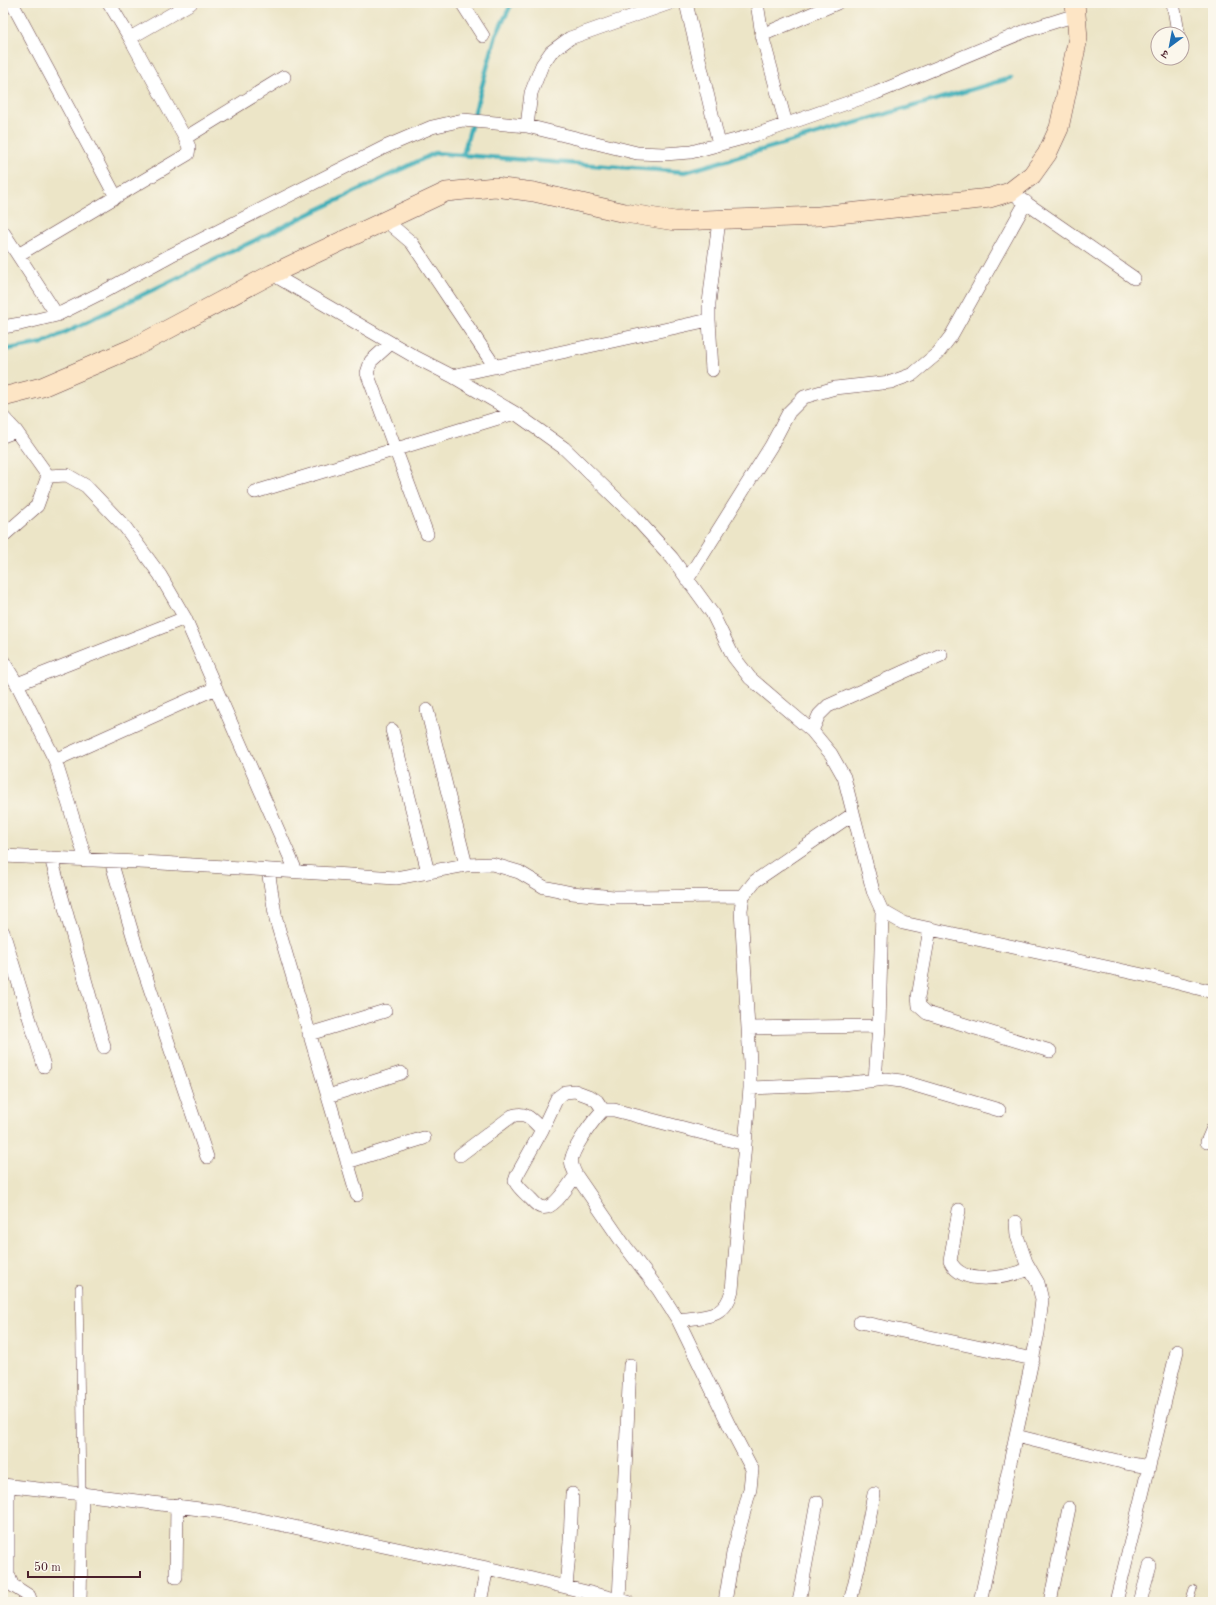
<svg xmlns="http://www.w3.org/2000/svg" width="1216" height="1605" font-family="'Old Standard TT','Noto Serif Devanagari',serif">
<style>
.lines{fill:none;stroke-linecap:round;stroke-linejoin:round}
.stream{stroke:#3eaeb8;stroke-width:4.5}
.lane-casing{stroke:#623d42;stroke-width:8}
.street-casing{stroke:#623d42;stroke-width:14}
.secondary-casing{stroke:#623d42;stroke-width:20}
.lane{stroke:#fff;stroke-width:7}
.street{stroke:#fff;stroke-width:13}
.secondary{stroke:#fde5c5;stroke-width:19}
</style>
<rect width="100%" height="100%" fill="#fbf7ec"/>
<filter id="ink" filterUnits="userSpaceOnUse"><feTurbulence type="fractalNoise" baseFrequency=".025" numOctaves="2"/><feDisplacementMap in="SourceGraphic" scale="8" xChannelSelector="R" yChannelSelector="G"/><feConvolveMatrix kernelMatrix="1 2 1 2 8 2 1 2 1" color-interpolation-filters="sRGB"/></filter>
<filter id="wash" filterUnits="userSpaceOnUse"><feTurbulence type="fractalNoise" baseFrequency=".012" numOctaves="4" result="noise"/><feDisplacementMap in="SourceGraphic" scale="16" xChannelSelector="R" yChannelSelector="G"/><feGaussianBlur stdDeviation="0.9" result="paint"/><feColorMatrix in="noise" values="0 0 0 0 0 0 0 0 0 0 0 0 0 0 0 0 0 1.4 0 .05"/><feComposite in="paint" operator="in"/></filter>
<g filter="url(#wash)">
<rect width="100%" height="100%" fill="#ece5c7"/>
<g class="lines">
<!-- stream -->
<path class="stream" d="M463 155 496 35 512 3
M3 350 43 343 435 153 685 172 1011 78"/>
</g>
</g>
<g filter="url(#ink)">
<g class="lines">
<!-- lane casing -->
<g class="lane-casing">
<path id="lane" d="M79 1288 82 1494
M1189 1602 1193 1589"/>
</g>
<!-- street casing -->
<g class="street-casing">
<path id="street" d="M12 3 116 197
M109 3 130 38 185 138 284 77
M462 3 483 36
M686 3 719 144
M757 3 762 35 786 124
M1173 3 1178 32
M762 35 837 3
M130 38 191 3
M527 126 531 93 542 65 551 52 570 38 670 3
M1019 198 1134 278
M385 220 412 243 495 367
M3 232 57 315
M18 255 188 154 189 147 185 138
M272 274 417 358 452 376 515 413 564 448 633 515 672 558 712 613 733 656 750 678 812 731 831 754 844 777 873 891 882 911 903 923 1166 980 1213 992
M3 327 20 324 57 315 103 292 171 255 385 147 432 127 463 120 485 122 527 126 637 153 664 154 691 152 758 134 876 93 1028 30 1076 15
M391 343 371 361 367 373 427 534
M712 370 709 320V303L719 220
M452 376 709 320
M3 417 16 431 48 476 37 506 3 536
M3 436 16 431
M48 476 67 475 86 486 125 527 160 575 185 618 296 871
M255 492 515 413
M687 580 771 446 789 412 804 397 835 388 891 382 913 374 938 353 951 336 1026 202
M3 661 17 684 55 760 86 860
M17 684 185 618
M427 710 466 865
M392 730 428 872
M812 731 819 715 828 706 941 655
M55 760 216 688
M3 856 161 863 396 878 466 865 492 864 519 872 544 887 572 893 614 897 743 896
M51 858 104 1047
M111 861 138 953 207 1157
M268 870 276 920 357 1195
M930 929 918 997 919 1006 927 1013 1050 1051
M3 932 44 1066
M748 1028 879 1026
M309 1034 385 1011
M875 1080 879 1026 882 911
M750 1088 842 1084 886 1079 901 1081 999 1110
M328 1096 401 1073
M1207 1142 1213 1128
M460 1155 512 1116C527 1111 532 1120 542 1130
M347 1162 424 1138
M576 1175C569 1184 553 1212 541 1207 537 1206 534 1202 531 1199 525 1193 518 1188 515 1181L517 1175 542 1130 557 1098 565 1092 575 1091 591 1097 597 1101 603 1110
M959 1210 950 1261C963 1288 1007 1277 1030 1269
M678 1320C704 1316 725 1320 732 1290L750 1088V1062L741 910 743 896 755 881 853 814
M860 1322 1033 1359
M1016 1436 1126 1463 1149 1467
M3 1485 82 1494 223 1512 487 1568 628 1602
M8 1486V1573L12 1585 29 1596 31 1602
M176 1577 177 1505
M566 1587 570 1542 572 1494
M619 1600 630 1365
M80 1602 82 1494
M480 1602 487 1568
M725 1602 733 1553 750 1489 752 1469 729 1425 678 1320 658 1289 622 1242 576 1175C573 1169 570 1163 572 1157 576 1144 594 1119 603 1110H614L745 1144
M799 1602 817 1502
M850 1602 865 1540 874 1494
M980 1602 1038 1333 1042 1300 1038 1283 1026 1262 1017 1236 1016 1222
M1050 1602 1069 1508
M1116 1602 1177 1351
M1140 1602 1150 1566"/>
</g>
<!-- secondary casing -->
<g class="secondary-casing">
<path id="secondary" d="M3 397 42 387 133 348 272 274 446 192 495 187 534 192 625 213 675 221 819 216 990 198 1010 192 1032 175 1047 154 1059 128 1078 38 1075 3"/>
</g>
<!-- lane -->
<use href="#lane" class="lane"/>
<!-- street -->
<use href="#street" class="street"/>
<!-- secondary -->
<use href="#secondary" class="secondary"/>
</g>
</g>
<!-- margin -->
<rect width="1216" height="1605" fill="none" stroke="#fbf7ec" stroke-width="16"/>
<!-- north arrow -->
<g transform="translate(1170 46) rotate(212)"><circle r="19" fill="#fbf7ec" stroke="#b4a19f"/>
<path d="M0-3L7 15L0 10L-7 15Z" fill="#1f6fb2"/>
<text y="-6" font-size="11" font-weight="bold" text-anchor="middle" fill="#4a1f2b">उ</text>
</g>
<!-- scale -->
<path d="M28 1571v6h112v-6" fill="none" stroke="#4a1f2b" stroke-width="2"/>
<text x="34" y="1571" font-size="12" fill="#4a1f2b" stroke="#fbf7ec" stroke-width="3" paint-order="stroke">50 m</text>
</svg>
